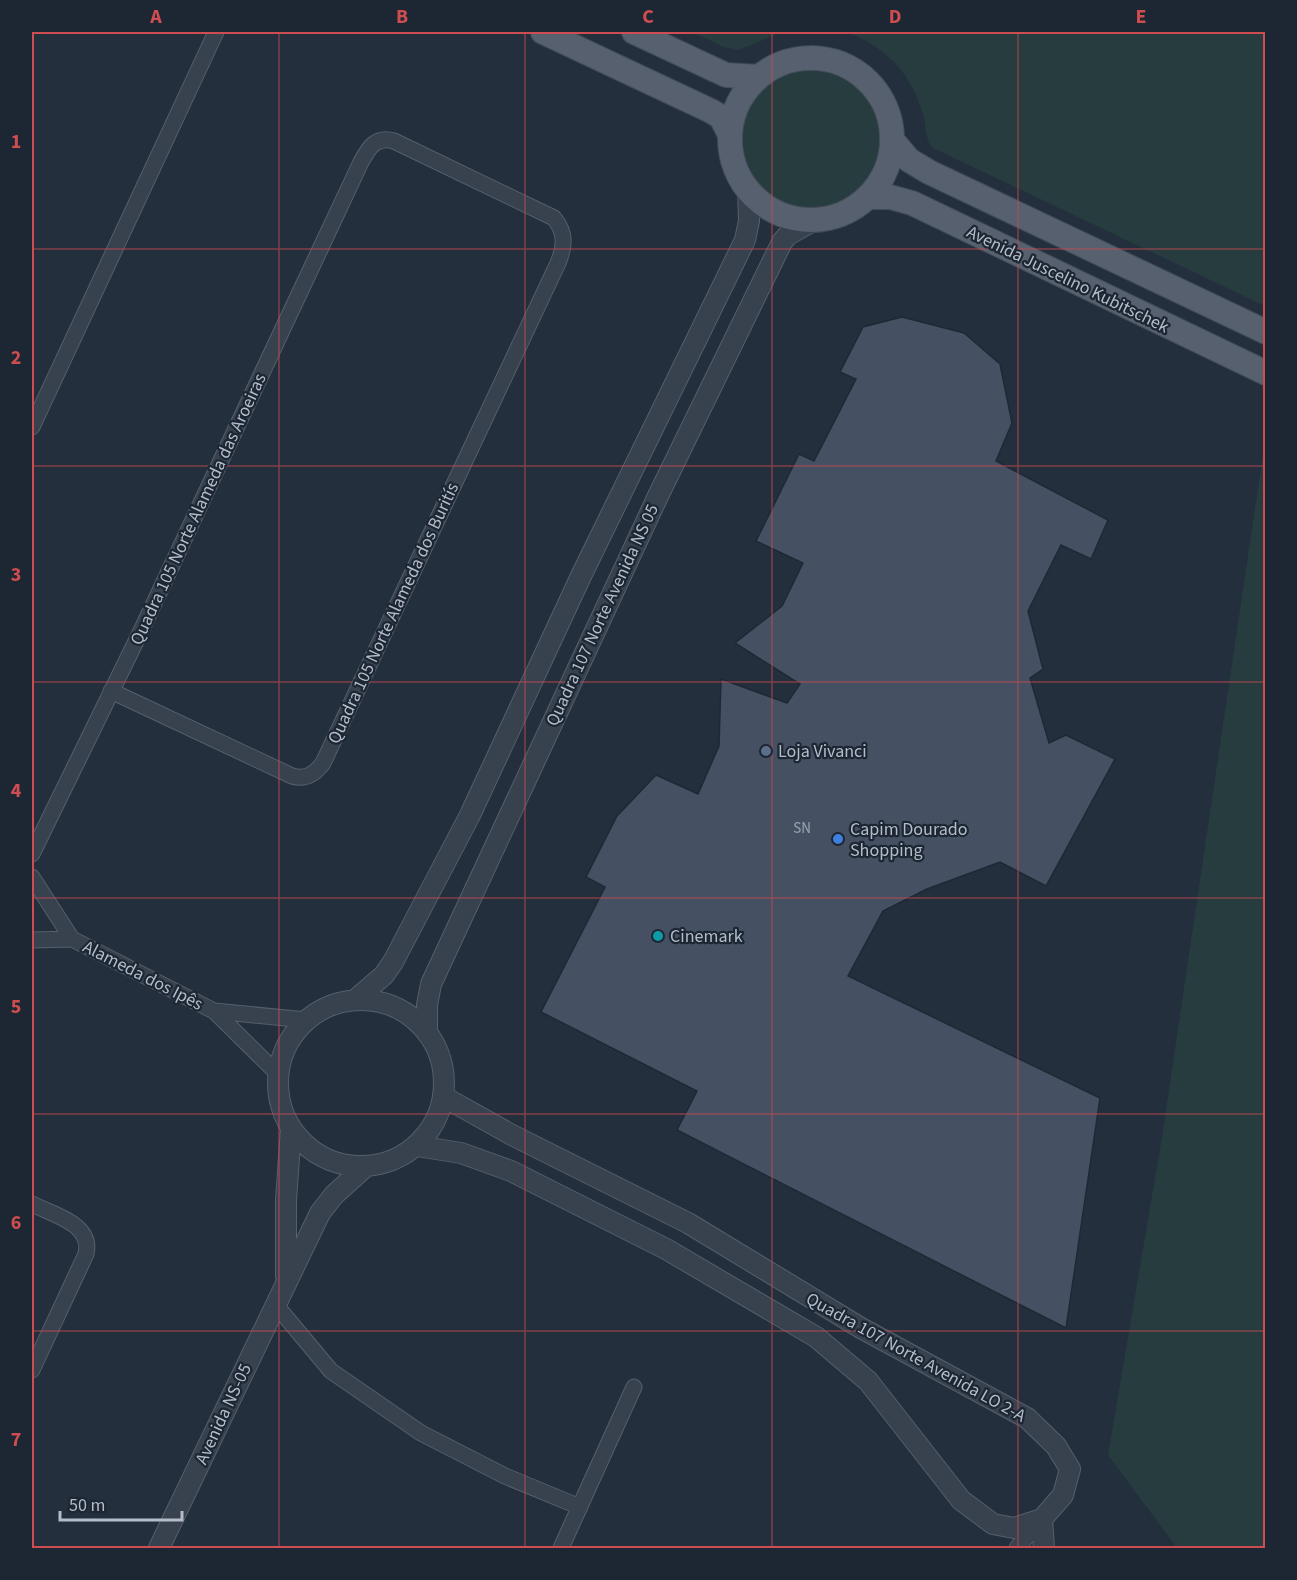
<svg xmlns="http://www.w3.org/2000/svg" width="1297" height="1580" font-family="'Source Sans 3',sans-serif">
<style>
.green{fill:#263c3f}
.building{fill:#455162;stroke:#1f2835;stroke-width:1.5}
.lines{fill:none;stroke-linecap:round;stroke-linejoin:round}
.minor-casing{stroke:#565f6c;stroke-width:17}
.tertiary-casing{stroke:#565f6c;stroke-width:22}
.primary-casing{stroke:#414a57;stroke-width:26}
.minor{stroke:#38414e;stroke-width:15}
.tertiary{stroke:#38414e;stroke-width:20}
.primary{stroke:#56606e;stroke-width:24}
.grid{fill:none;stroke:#ce4d50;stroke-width:1.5;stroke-opacity:0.55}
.service-dot{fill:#5c6f8a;stroke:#1d2633;stroke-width:2}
.shop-dot{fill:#3f7fe0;stroke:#1d2633;stroke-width:2}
.culture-dot{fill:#0f9aa8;stroke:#1d2633;stroke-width:2}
.labels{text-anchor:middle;stroke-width:4.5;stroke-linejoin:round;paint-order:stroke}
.number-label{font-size:15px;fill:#98a1af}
.street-label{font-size:18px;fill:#b4bcc9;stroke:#1d2633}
.poi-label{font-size:18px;fill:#b4bcc9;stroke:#1d2633;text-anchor:start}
.neatline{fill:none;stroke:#ce4d50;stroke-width:2}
.grid-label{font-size:20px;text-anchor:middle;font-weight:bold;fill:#ce4d50}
</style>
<rect width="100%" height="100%" fill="#242f3e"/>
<!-- green -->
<path class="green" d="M692 32H782L739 50 724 47Z
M847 32H1265V306L935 149C924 141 927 127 923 115 912 74 886 47 847 32Z
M741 138a72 72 0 1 1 144 0a72 72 0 1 1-144 0Z
M1265 441V1548H1177L1108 1455 1162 1137Z"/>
<!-- building -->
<path class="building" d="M902 317 964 333 1000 364 1012 423 996 461 1108 520 1091 559 1061 545 1028 611 1043 669 1030 678 1049 743 1066 735 1115 759 1046 886 1000 862 927 889 883 911 848 976 1100 1098 1066 1328 677 1130 697 1091 541 1012 605 887 586 877 617 816 656 775 698 794 719 746 721 679 787 703 800 684 735 643 782 606 803 563 756 541 799 454 814 461 856 379 840 372 863 327Z"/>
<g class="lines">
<!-- minor casing -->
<g class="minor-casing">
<path id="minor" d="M32 427 216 32
M32 854 141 631 361 162C369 147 376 136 394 141L554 218C566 233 565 246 558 263L323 763C315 774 306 780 292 776L111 691
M32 877 72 939
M32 940 72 939 214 1011 278 1074
M214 1011 306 1020
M32 1204C54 1215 93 1224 86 1254L32 1370
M275 1304 331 1371 421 1433 505 1476 580 1507
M561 1548 634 1387
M1017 1548 1042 1519"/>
</g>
<!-- tertiary casing -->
<g class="tertiary-casing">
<path id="tertiary" d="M278 1083a83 83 0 1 1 166 0a83 83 0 1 1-166 0Z
M355 1000 384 975 393 962 470 815 581 576 745 240 749 221 748 189
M427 1032V1005L431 984 658 496 782 242 788 235 815 220
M417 1146 461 1153 511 1171 666 1249 816 1337 868 1381 961 1500 993 1524 1014 1528 1042 1519 1063 1495 1070 1469 1056 1446 1027 1418 861 1328 688 1223 512 1135 444 1097
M286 1276V1200L291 1129
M1042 1519 1044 1548
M159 1548 320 1213 334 1195 365 1167"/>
</g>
<!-- primary casing -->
<g class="primary-casing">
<path id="primary" d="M543 32 711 111 721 117 730 135
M634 32 726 75 759 77
M730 139a81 81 0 1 1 162 0a81 81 0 1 1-162 0Z
M893 141 909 160 929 172 1266 332
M868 197H890L912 203 1266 373"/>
</g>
<!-- minor -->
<use href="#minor" class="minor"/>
<!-- tertiary -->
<use href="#tertiary" class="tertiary"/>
<!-- primary -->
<use href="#primary" class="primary"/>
</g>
<!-- grid -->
<path class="grid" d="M279 32V1548M525 32V1548M772 32V1548M1018 32V1548M32 249H1266M32 466H1266M32 682H1266M32 898H1266M32 1114H1266M32 1331H1266"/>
<!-- markers -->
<circle class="service-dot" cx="766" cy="751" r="6"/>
<circle class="shop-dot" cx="838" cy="839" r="6"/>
<circle class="culture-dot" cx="658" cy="936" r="6"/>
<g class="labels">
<!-- number labels -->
<g class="number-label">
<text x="802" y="833">SN</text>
</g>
<!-- street labels -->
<g class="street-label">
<text transform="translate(1068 279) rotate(26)" y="6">Avenida Juscelino Kubitschek</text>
<text transform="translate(198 509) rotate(-65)" y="6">Quadra 105 Norte Alameda das Aroeiras</text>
<text transform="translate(393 613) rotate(-65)" y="6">Quadra 105 Norte Alameda dos Buritís</text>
<text transform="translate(602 615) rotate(-65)" y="6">Quadra 107 Norte Avenida NS 05</text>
<text transform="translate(143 975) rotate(27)" y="6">Alameda dos Ipês</text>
<text transform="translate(916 1357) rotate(29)" y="6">Quadra 107 Norte Avenida LO 2-A</text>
<text transform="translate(223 1414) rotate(-65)" y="6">Avenida NS-05</text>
</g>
<!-- poi labels -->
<g class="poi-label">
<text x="778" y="757">Loja Vivanci</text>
<text x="850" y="835">Capim Dourado<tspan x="850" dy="21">Shopping</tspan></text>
<text x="670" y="942">Cinemark</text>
</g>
</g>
<!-- border -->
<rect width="1297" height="1580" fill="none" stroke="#1d2633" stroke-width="66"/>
<!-- scale -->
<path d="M60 1511v9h122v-9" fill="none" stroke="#b4bcc9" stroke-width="3"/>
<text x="69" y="1511" font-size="18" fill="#b4bcc9" stroke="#1d2633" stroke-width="4.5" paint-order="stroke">50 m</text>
<rect x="33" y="33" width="1231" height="1514" class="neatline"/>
<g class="grid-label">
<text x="156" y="23">A</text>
<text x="402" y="23">B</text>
<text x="648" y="23">C</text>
<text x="895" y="23">D</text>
<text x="1141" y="23">E</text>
<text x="16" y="148">1</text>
<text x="16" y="364">2</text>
<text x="16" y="581">3</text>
<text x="16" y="797">4</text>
<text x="16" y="1013">5</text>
<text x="16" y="1229">6</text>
<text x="16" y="1446">7</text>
</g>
</svg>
